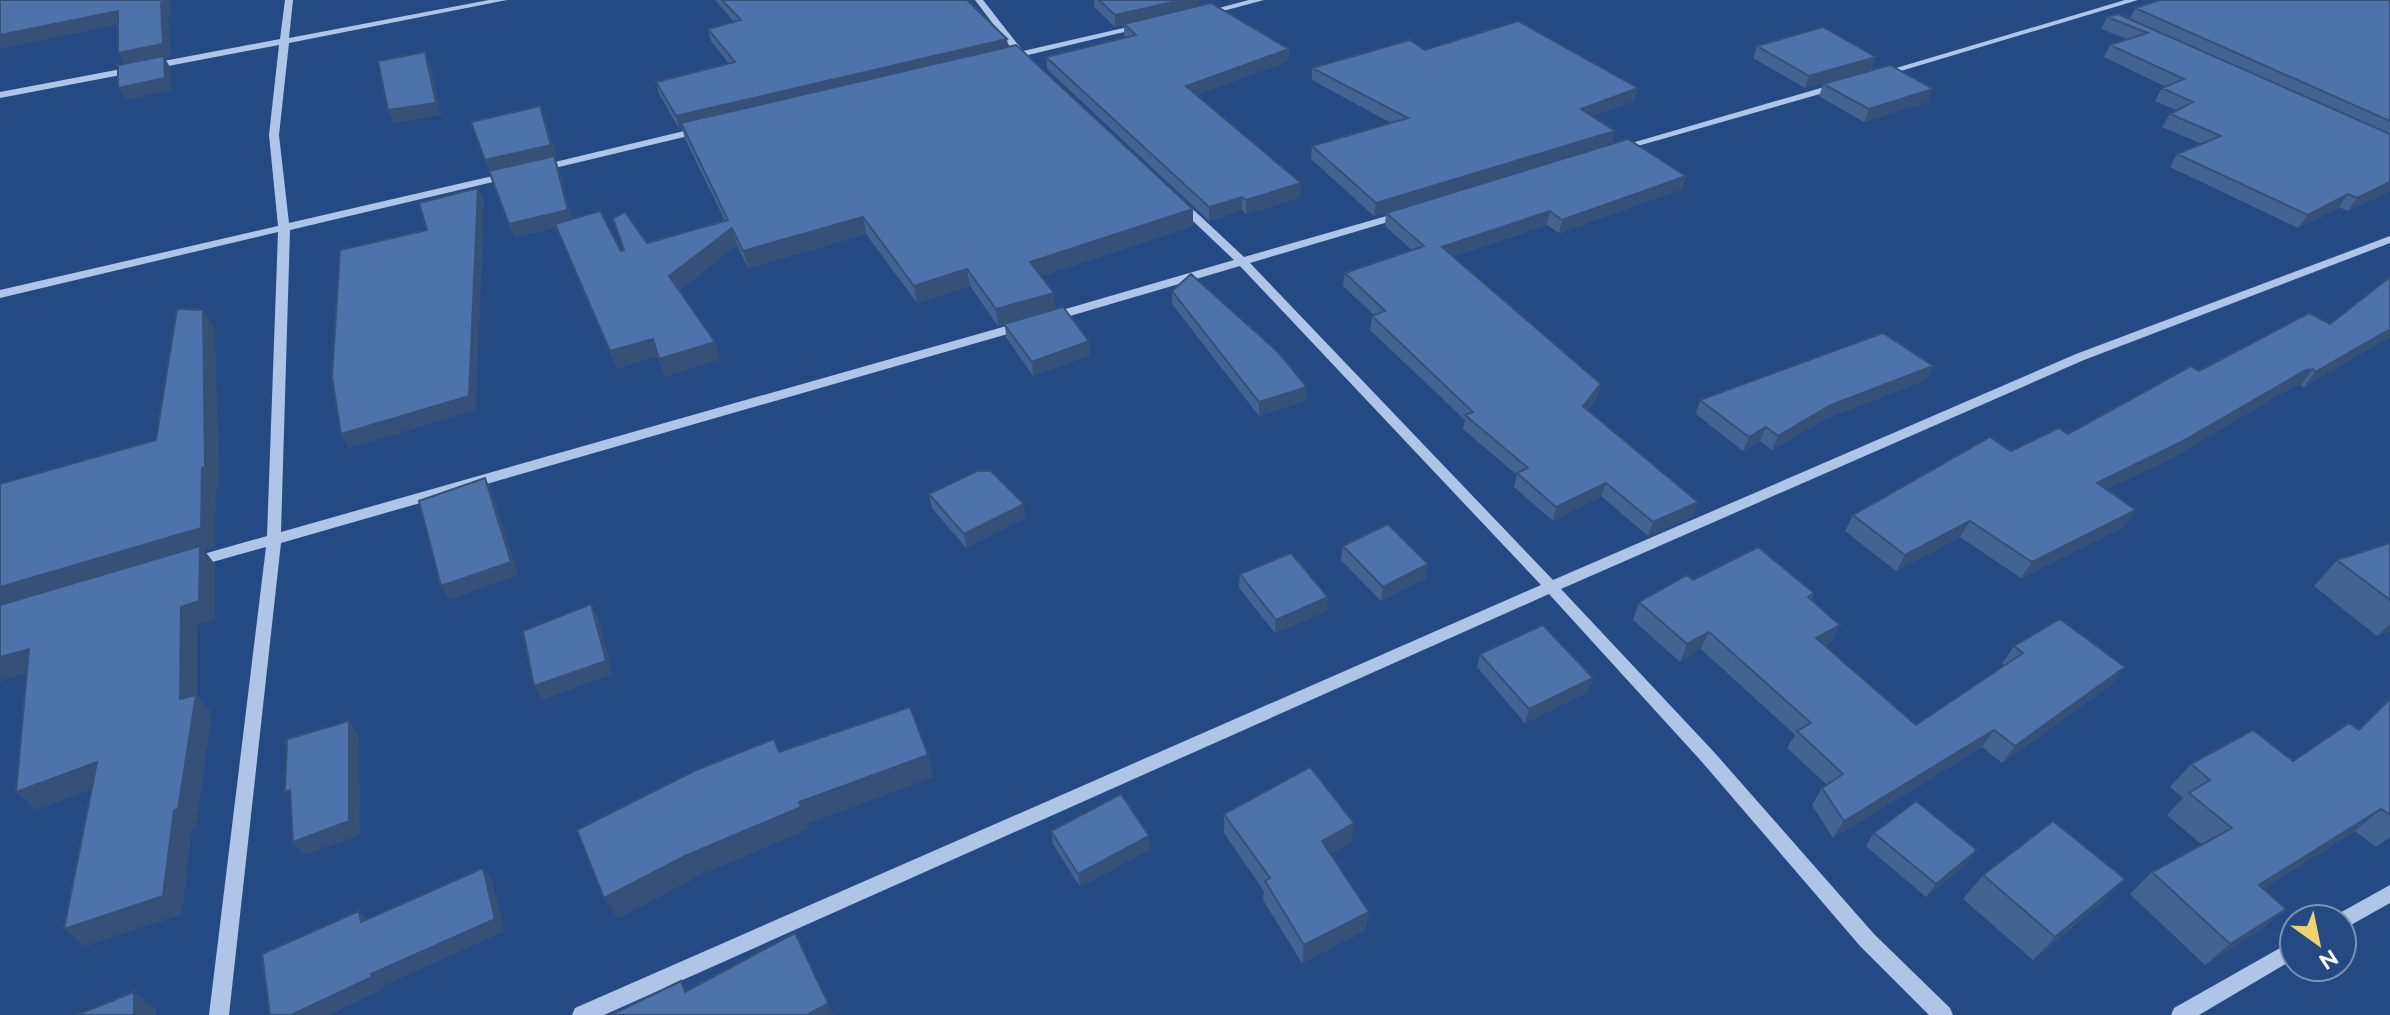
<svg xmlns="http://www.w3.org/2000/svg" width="2390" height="1015" font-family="Raleway,sans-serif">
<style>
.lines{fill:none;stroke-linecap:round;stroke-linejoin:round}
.minor{fill:#aec5e7;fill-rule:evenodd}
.wall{fill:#436393}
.shaded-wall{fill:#375078}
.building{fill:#4e73ab;stroke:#375078;stroke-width:2}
</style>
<rect width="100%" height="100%" fill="#254a83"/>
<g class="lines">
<!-- minor -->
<path class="minor" d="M285 0H293L289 38 489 0H507L289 43 279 135 289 223 510 172 515 175 510 178 290 230 281 532 1017 323H1025L1027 326 1025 329 281 543 229 1015H209L266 547 191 568 186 567 184 563 186 559 267 536 278 232 0 298V290L278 226 269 135 279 45 0 98V92L280 39Z
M975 0H983L1023 51 1141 24 1145 27 1028 55 1035 62 1030 65 1019 57 1010 58V54L1015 53Z
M1249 0H1264L1204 16 1200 13Z
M2125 0H2138L1884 76 1876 74Z
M1838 83 1843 86 1841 88 1620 151 1611 149Z
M701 127 705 128V132L538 172 533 169 534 167Z
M1179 199 1183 200 1244 257 1397 213H1405V217L1250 263 1553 580 2076 354 2390 236V243L2084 360 1561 589 1714 752 1874 934 1950 1008 1953 1015H1929L1860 946 1702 762 1549 594 604 1015H572L575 1008 1541 585 1240 266 1053 321H1045L1043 318 1045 315 1234 260 1175 204 1174 202Z
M2390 885V903L2342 930V919H2334L2336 915Z
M2294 940V959L2199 1015H2171L2174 1008Z"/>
</g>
<!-- wall -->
<path class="wall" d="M715 0H967L1007 39 1008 47 1193 226 1041 276 1056 309 1090 355 1033 376 1006 337 1005 324 998 326 970 286 917 303 866 234 748 268 737 245 679 290 715 342 720 359 665 376 658 356 617 368 556 227 515 237 509 224 540 106 545 118 556 157 555 158 572 219 621 251 725 221 685 139 682 128H679L659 94 656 82 729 64 711 41 708 29 734 22Z
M1094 0H1199V6L1289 49 1288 61 1196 95 1301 183 1300 197 1246 214 1242 210 1209 221 1047 69 1046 57 1126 37 1124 36V25L1115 27 1094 7Z
M2390 0V191L2348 211 2339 207 2298 228 2170 167 2177 154 2202 144 2162 127 2170 114 2176 110 2155 101 2162 88 2166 87 2104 57 2110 45 2127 39 2101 29 2107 17 2130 19 2135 8Z
M1757 46 1872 69 1805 88 1753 58Z
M1425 50 1638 88 1634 101 1593 116 1612 144 1374 216 1311 159 1312 146 1391 123 1312 80V68Z
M1823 84 1928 102 1864 122 1819 96Z
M1686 176 1682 189 1559 233 1547 225 1453 256 1601 384 1597 398 1588 410 1698 502 1693 516 1648 536 1601 496 1553 521 1514 487 1517 475 1463 429 1465 420 1370 330 1372 316 1374 315 1343 286 1345 273 1412 250 1385 226 1386 213Z
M2390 277 2303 388 2301 385 2294 386 2170 459 2106 489 2125 526 2021 578 1960 537 1896 571 1845 531 1853 515 2011 451 2068 434 2199 371 2330 324Z
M1172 291 1307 387 1306 400 1259 416 1172 304Z
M1933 366 1926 380 1825 419 1772 450 1760 441 1743 451 1696 414 1700 400Z
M929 494 1025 518 966 548 932 508Z
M2390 543V631L2377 636 2314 586 2337 560Z
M1343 546 1428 564 1426 578 1381 601 1341 560Z
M1240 574 1328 597 1326 611 1275 633 1239 588Z
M1693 580 1814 593 1811 599 1840 625 1831 642 1825 646 1916 725 2004 665 2002 664 2014 646 2111 685 2002 763 1982 747 1833 838 1812 805 1822 788 1827 785 1787 748 1795 735 1701 649 1680 662 1633 620 1639 602Z
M1480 654 1593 678 1588 692 1525 723 1477 667Z
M2390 699V837L2376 847 2355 831 2263 889 2286 909 2260 930 2205 965 2130 894 2152 872 2202 845 2167 815 2183 798 2170 787 2191 764 2293 761 2358 730Z
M1224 814 1351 842 1330 854 1369 912 1365 930 1302 963 1263 900 1264 891 1224 833Z
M1051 831 1150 849 1080 887 1053 844Z
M1874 833 1967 863 1926 897 1866 846Z
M1983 875 2125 879 2101 903 2033 960 1963 899Z"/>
<!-- shaded-wall -->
<path class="shaded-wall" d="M164 0H169L171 14H168L170 57 165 58 171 69 172 90 126 100 118 88 126 65 118 53Z
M1182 0H1199V8L1115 27V15Z
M118 11 126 23 0 49V35Z
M1007 39 1008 51 681 123 682 128H679L676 116Z
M1289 49 1288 61 1186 99V86Z
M425 52 430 64 441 115 394 123 388 110Z
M1876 57 1872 69 1805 88 1809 76Z
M1638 88 1634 101 1578 122 1581 109Z
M1933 89 1928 102 1864 122 1869 109Z
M540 106 545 118 556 157 555 158 559 169 573 223 515 237 485 160Z
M1615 131 1612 144 1374 216 1376 203Z
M1686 176 1682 189 1559 233 1562 220Z
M2390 182V191L2348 211 2357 198Z
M1301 183 1300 197 1246 214V200Z
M478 188 484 201 476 410 349 448 341 434Z
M2348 194 2339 207 2298 228 2308 215Z
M1242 197V210L1209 221V207Z
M1193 209V226L1032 279 1030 262Z
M1550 211 1547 225 1440 260 1442 247Z
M863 217 866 234 748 268 743 251Z
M732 228 737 245 675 293 669 276Z
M967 269 970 286 917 303 914 286Z
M1054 293 1056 310 998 326 996 309Z
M203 310 215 329 219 486 216 487 215 547 204 550 215 564V620L197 625V696L212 713 196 827 192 828 182 914 85 946 64 929 174 810 0 611V587L201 528Z
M2390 329V337L2303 388 2315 372Z
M653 339 659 356 617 368 610 351Z
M1089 341 1090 355 1033 376 1032 362Z
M715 342 720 359 665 376 659 359Z
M1933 366 1926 380 1825 419 1772 450 1778 436 1831 405Z
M2313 369 2301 385 2294 386 2170 459 2086 499 2097 483 2306 370Z
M1601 384 1597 398 1579 420 1583 406Z
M1307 387 1306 400 1259 416V402Z
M1766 427 1760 441 1743 451 1749 437Z
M485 478 492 492 518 575 449 600 441 586Z
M1606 483 1601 496 1553 521 1556 507Z
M1698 502 1693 516 1648 536 1653 522Z
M1024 504 1025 518 966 548 964 534Z
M2136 510 2125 526 2021 578 2032 562Z
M1970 521 1960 537 1896 571 1905 555Z
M1428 564 1426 578 1381 601 1383 587Z
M1328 597 1326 611 1275 633 1276 620Z
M591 604 598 618 613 674 542 700 534 686Z
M2390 623V631L2377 636Z
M1840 625 1831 642 1806 656 1816 638Z
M1709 632 1701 649 1680 662 1687 644Z
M29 649 48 667 0 681V657Z
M2125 667 2111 685 2002 763 2015 746Z
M1593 678 1588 692 1525 723 1529 709Z
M349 721 359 734 360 835 305 855 293 842Z
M1994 730 1982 747 1833 838 1844 821Z
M928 755 934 777 807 824 809 829 696 877 618 919 604 898 685 856 799 802Z
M97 762 116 780 37 810 16 792Z
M2381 809 2355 831 2235 907 2259 885Z
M1354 823 1351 842 1319 860 1322 841Z
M1149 836 1150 849 1080 887 1078 874Z
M1977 850 1967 863 1926 897 1936 884Z
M483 868 492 881 505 931 383 986V989L329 1015H291L371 974Z
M2125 879 2101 903 2033 960 2055 937Z
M2286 909 2260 930 2205 965 2230 944Z
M359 911 370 924 361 922Z
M1369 912 1365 930 1302 963 1304 945Z
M134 992 156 1009V1015H134Z
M828 1003 833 1015H807Z"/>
<!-- building -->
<path class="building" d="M0 0H164V2L161 3 163 44 118 53V11L0 35Z
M722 0H967L1007 39 676 116 656 82 735 62 708 29 741 20Z
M1099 0H1182L1115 15Z
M2160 0H2390V121L2135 8Z
M1211 3 1289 49 1186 86 1301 183 1246 200 1242 197 1209 207 1046 57 1136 35 1124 24Z
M2118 14 2390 134V182L2357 198 2348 194 2308 215 2177 154 2221 136 2170 114 2193 102 2162 88 2184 79 2110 45 2148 33 2107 17Z
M1518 21 1638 88 1581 109 1615 131 1376 203 1312 146 1408 118 1312 68 1410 40 1425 50Z
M1823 27 1876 57 1809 76 1757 46Z
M1016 45 1193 209 1030 262 1054 293 996 309 967 269 914 286 863 217 743 251 732 228 669 276 715 342 659 359 653 339 610 351 555 224 600 211 621 251 624 250 613 218 625 212 647 243 728 220 681 123Z
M425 52 436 103 388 110 378 61Z
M164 56 165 78 118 88V65Z
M1890 65 1933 89 1869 109 1823 84Z
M540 106 551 145 485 160 471 122Z
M1628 139 1686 176 1562 220 1550 211 1442 247 1601 384 1583 406 1698 502 1653 522 1606 483 1556 507 1517 473 1528 468 1465 415 1473 412 1372 316 1385 311 1345 273 1424 246 1386 213Z
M554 156 568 210 509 224 489 171Z
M478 188 469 396 341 434 332 377 340 250 427 230 419 203Z
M1191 274 1278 352 1307 387 1259 402 1172 291Z
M2390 277V329L2315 372 2313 369 2306 370 2181 442 2097 483 2136 510 2032 562 1970 521 1905 555 1853 515 1990 437 2011 451 2059 428 2068 434 2191 366 2199 371 2309 313 2330 324Z
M1063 307 1089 341 1032 362 1004 324Z
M177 309 203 310 205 467 202 468 201 528 0 587V484L156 440Z
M1883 333 1933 366 1831 405 1778 436 1766 427 1749 437 1700 400Z
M977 471H991L1024 504 964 534 929 494Z
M485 478 511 562 441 586 419 501Z
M1388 524 1428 564 1383 587 1343 546Z
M2390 543V600L2337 560Z
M200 546 199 601 181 607 180 699 196 695 178 809 174 810 163 896 64 929 97 762 16 792 29 649 0 657V605Z
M1758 547 1814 593 1808 597 1840 625 1816 638 1916 725 2023 653 2014 646 2060 619 2125 667 2015 746 1994 730 1844 821 1822 788 1843 774 1797 731 1811 723 1709 632 1687 644 1639 602 1687 575 1693 580Z
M1291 553 1328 597 1276 620 1240 574Z
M591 604 606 661 534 686 523 631Z
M1543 625 1593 678 1529 709 1480 654Z
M2390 699V815L2381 809 2259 885 2286 909 2230 944 2152 872 2232 828 2189 793 2210 780 2191 764 2253 730 2293 761 2349 723 2359 730Z
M910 707 928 755 799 802 801 807 685 856 604 898 577 830 694 771 774 739 779 752Z
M349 721V821L293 842 290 790 285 792 287 739Z
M1310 767 1354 823 1322 841 1369 912 1304 945 1265 881 1270 878 1224 814Z
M1121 794 1149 836 1078 874 1051 831Z
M1916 801 1977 850 1936 884 1874 833Z
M2053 821 2125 879 2055 937 1983 875Z
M483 868 495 919 371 974 372 977 291 1015H270L262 954 359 911 361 922Z
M795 933 828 1003 807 1015H611L681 981 685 992Z
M134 992V1015H77Z"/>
<!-- north arrow -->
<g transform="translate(2318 943) rotate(147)"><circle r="38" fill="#254a83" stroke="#7c92b5" stroke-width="2"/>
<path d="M0-6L14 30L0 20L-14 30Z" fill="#f1d273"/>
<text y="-12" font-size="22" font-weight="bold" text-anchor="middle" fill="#ffffff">N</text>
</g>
</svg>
